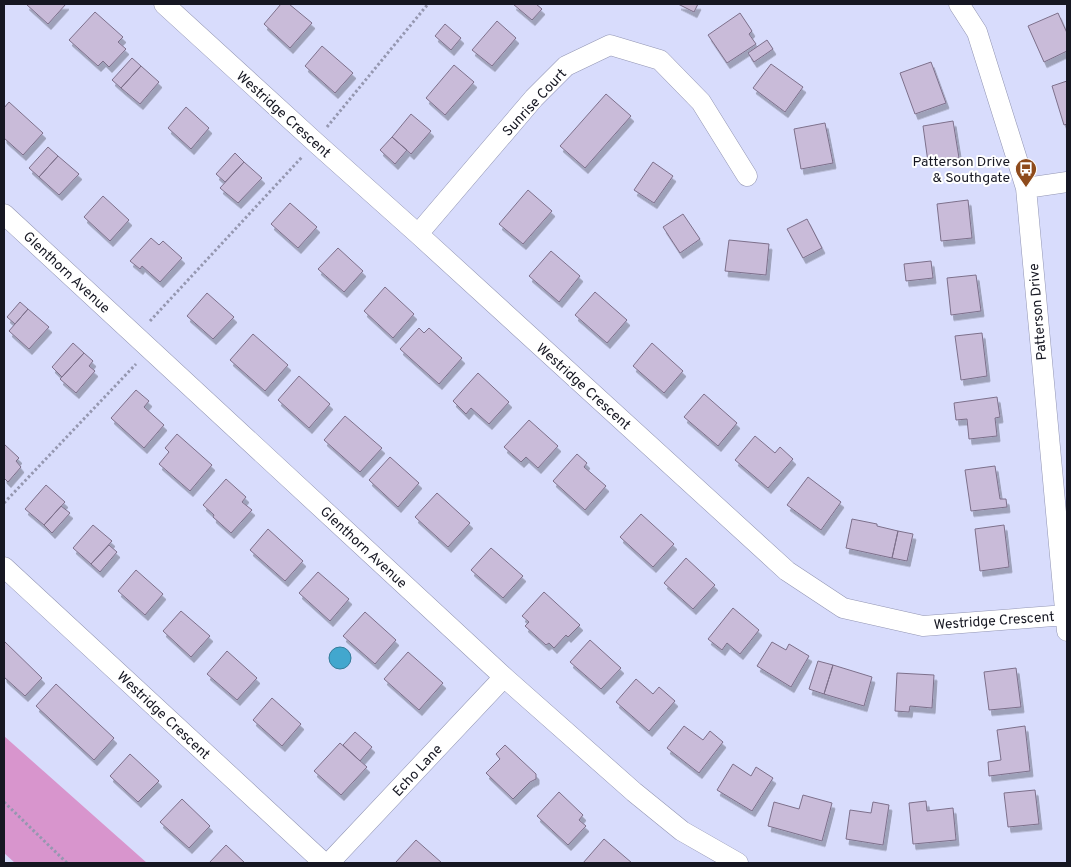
<svg xmlns="http://www.w3.org/2000/svg" width="1071" height="867" font-family="Overpass,sans-serif">
<style>
.forest{fill:#d895cd}
.water{fill:#42a7ce;stroke:#357c9a}
.building{fill:#c9bbd9;stroke:#7d708b;filter:url(#shadow)}
.lines{fill:none;stroke-linecap:round;stroke-linejoin:round}
.minor-casing{stroke:#9295b3;stroke-width:21}
.path{stroke:#9597b0;stroke-width:3;stroke-dasharray:2.5 2.5;stroke-linecap:butt}
.minor{stroke:#fff;stroke-width:20}
.labels{text-anchor:middle;stroke-width:4;stroke-linejoin:round;paint-order:stroke}
.street-label{font-size:14px;fill:#161722;stroke:#fff}
.poi-label{font-size:14px;fill:#161722;stroke:#fff;text-anchor:end}
</style>
<defs>
<filter id="shadow"><feDropShadow dx="3" dy="5.5" stdDeviation="0" flood-color="#0004"/></filter>
</defs>
<rect width="100%" height="100%" fill="#d8dcfc"/>
<!-- forest -->
<path class="forest" d="M4 736 147 863H15L4 853Z"/>
<!-- water -->
<path class="water" d="M329 658a11 11 0 1 1 22 0a11 11 0 1 1-22 0Z"/>
<!-- building -->
<path class="building" d="M26 4H66L48 24Z
M281 4H289L312 23 290 48 264 24Z
M513 4H536L542 9 532 20Z
M678 4H698L694 12Z
M95 12 123 37 118 42 126 49 109 67 103 61 98 66 69 40Z
M740 13 752 31 749 34 756 44 727 63 708 35Z
M1058 13 1067 33V51L1044 62 1028 26Z
M497 21 516 38 492 66 472 50Z
M445 24 461 38 451 50 435 36Z
M767 40 773 49 754 62 748 53Z
M322 46 353 73 335 93 305 66Z
M132 58 141 66 121 88 112 80Z
M931 62 946 103 915 114 900 73Z
M771 64 803 87 785 112 753 88Z
M454 65 474 82 445 115 426 98Z
M141 66 159 82 140 104 121 88Z
M1067 81V124L1064 125 1052 86Z
M606 94 631 116 585 168 560 146Z
M9 102 43 133 23 155 4 138V108Z
M186 107 209 128 191 149 168 128Z
M411 114 431 131 411 154 392 137Z
M953 121 959 158 928 162 923 126Z
M825 123 833 163 801 169 794 129Z
M392 137 407 150 395 164 380 150Z
M48 147 58 156 39 177 29 168Z
M235 153 244 162 225 182 216 174Z
M58 156 79 174 59 195 39 177Z
M244 162 262 178 238 203 220 188Z
M653 162 673 176 654 203 634 190Z
M528 190 552 211 523 244 499 224Z
M103 196 129 220 110 241 84 217Z
M968 200 972 238 941 241 937 204Z
M290 203 317 227 298 248 271 224Z
M683 214 700 239 680 253 663 227Z
M807 219 822 248 803 258 787 229Z
M151 238 159 245 163 241 182 258 160 282 142 266 140 269 130 261Z
M729 240 769 244 766 275 725 271Z
M338 248 363 271 344 292 318 269Z
M551 251 580 276 559 302 529 276Z
M931 261 933 278 906 281 904 264Z
M976 275 981 311 951 315 947 278Z
M385 287 414 314 393 338 364 311Z
M595 292 627 320 607 343 575 315Z
M207 293 234 317 213 339 187 316Z
M20 302 28 309 15 324 7 317Z
M28 309 49 327 29 349 9 331Z
M419 328 424 333 429 328 462 358 439 384 400 349Z
M982 333 987 376 961 380 955 336Z
M253 334 288 365 265 391 230 360Z
M73 343 84 353 62 377 52 367Z
M652 343 683 371 664 393 633 366Z
M84 353 93 361 89 366 95 371 76 393 60 379Z
M478 373 509 402 489 424 471 408 466 414 453 401Z
M299 376 330 404 309 428 278 400Z
M136 390 149 401 144 407 164 425 144 448 111 418Z
M704 394 737 423 718 446 684 417Z
M997 397 1000 417 995 418 997 436 969 439 967 419 956 420 954 403Z
M345 416 382 448 360 472 324 440Z
M529 420 558 446 538 468 526 457 521 462 504 447Z
M177 434 212 465 190 491 159 464 169 452 165 448Z
M755 436 775 453 780 447 793 459 768 488 735 460Z
M4 444 19 458 16 461 21 467 8 482 4 478Z
M577 454 587 463 584 467 606 486 585 510 553 481Z
M390 457 419 483 398 507 369 480Z
M995 466 1000 499H1006L1007 507 971 511 965 470Z
M808 477 841 502 821 530 787 505Z
M226 479 246 497 242 502 252 510 231 533 213 517 214 515 203 505Z
M46 485 65 502 44 525 25 509Z
M437 493 470 523 448 547 415 517Z
M61 506 70 513 52 533 44 525Z
M641 514 674 544 653 567 620 537Z
M852 519 877 524V526L898 531 892 558 846 548Z
M93 525 112 541 91 564 73 548Z
M1004 525 1009 567 980 571 975 529Z
M268 529 303 561 285 581 250 550Z
M898 531 913 534 907 561 892 558Z
M109 545 117 552 100 572 91 564Z
M491 548 523 576 503 598 471 570Z
M686 558 715 585 693 609 664 583Z
M136 570 163 594 145 615 118 591Z
M318 572 349 599 330 621 299 593Z
M544 592 580 625 568 637 566 635 554 648 549 643 546 645 525 626 529 622 522 616Z
M733 608 759 630 740 654 727 643 722 650 708 639Z
M181 611 210 636 191 657 163 631Z
M365 612 396 640 375 664 343 636Z
M590 640 621 668 601 689 570 662Z
M4 641 42 678 25 696 4 677Z
M772 642 786 650 789 644 809 656 791 687 757 666Z
M227 651 257 678 237 700 207 674Z
M408 652 443 683 419 710 384 679Z
M818 661 833 665 824 694 809 689Z
M833 665 872 677 864 706 824 694Z
M1016 668 1021 707 989 710 984 672Z
M897 673 934 675 932 708 910 706 909 712 895 711Z
M636 679 653 694 659 687 675 701 649 731 616 702Z
M56 684 114 738 94 760 36 706Z
M272 698 301 724 282 746 253 720Z
M684 726 703 740 710 731 723 742 699 773 667 748Z
M1025 726 1030 771 989 776 988 762 1001 760 997 730Z
M355 732 372 747 360 761 343 745Z
M340 743 367 767 341 795 314 771Z
M505 745 536 774V779L530 782 513 799 486 773 500 759 496 754Z
M130 754 159 781 138 802 110 776Z
M733 764 751 776 756 767 773 778 752 811 717 790Z
M1035 790 1039 824 1008 827 1004 793Z
M559 792 583 815 579 820 586 826 568 845 537 816Z
M803 795 832 803 822 841 768 826 774 802 799 809Z
M182 799 210 826 189 848 160 822Z
M926 801 927 811 953 808 956 840 913 844 909 803Z
M873 802 889 805 883 845 846 839 850 810 871 813Z
M604 839 632 863H583Z
M416 840 442 863H397L396 862Z
M226 845 245 863H209Z"/>
<g class="lines">
<!-- minor casing -->
<g class="minor-casing">
<path id="minor" d="M164 4 315 142 418 234 787 571 843 608 923 626 1066 615
M959 4 977 32 1026 188 1067 631
M1026 188 1067 182
M4 214 504 677 634 792 682 831 738 863
M418 234 534 98 566 66 610 45 660 60 701 102 747 176
M4 567 324 863
M329 863 504 677"/>
</g>
<!-- path -->
<path class="path" d="M327 127 428 4
M150 321 302 157
M4 503 136 364
M4 802 67 863"/>
<!-- minor -->
<use href="#minor" class="minor"/>
</g>
<!-- icons -->
<defs>
<g id="bus-pin" transform="scale(1.125)"><path d="M0 17L-7.5 6A9.5 9.5 0 1 1 7.5 6Z" fill="#8e4b1c" stroke="#fff"/><path d="M-5-6H5V4H4V6H2V4H-2V6H-4V4H-5ZM-3.5-4V0h7V-4ZM-3.5 1.2v1.5H-2V1.2ZM2 1.2v1.5H3.5V1.2Z" fill="#fff"/></g>
</defs>
<g fill-rule="evenodd">
<use href="#bus-pin" x="1026" y="169"/>
</g>
<g class="labels">
<!-- street labels -->
<g class="street-label">
<text transform="translate(534 102) rotate(-47)" y="5">Sunrise Court</text>
<text transform="translate(284 114) rotate(42)" y="5">Westridge Crescent</text>
<text transform="translate(67 272) rotate(43)" y="5">Glenthorn Avenue</text>
<text transform="translate(1037 312) rotate(-95)" y="5">Patterson Drive</text>
<text transform="translate(584 386) rotate(42)" y="5">Westridge Crescent</text>
<text transform="translate(364 547) rotate(43)" y="5">Glenthorn Avenue</text>
<text transform="translate(994 620) rotate(-4)" y="5">Westridge Crescent</text>
<text transform="translate(164 715) rotate(43)" y="5">Westridge Crescent</text>
<text transform="translate(417 770) rotate(-47)" y="5">Echo Lane</text>
</g>
<!-- poi labels -->
<g class="poi-label">
<text x="1010" y="166">Patterson Drive<tspan x="1010" dy="16">&amp; Southgate</tspan></text>
</g>
</g>
<!-- border -->
<rect width="1071" height="867" fill="none" stroke="#161722" stroke-width="10"/>
</svg>
